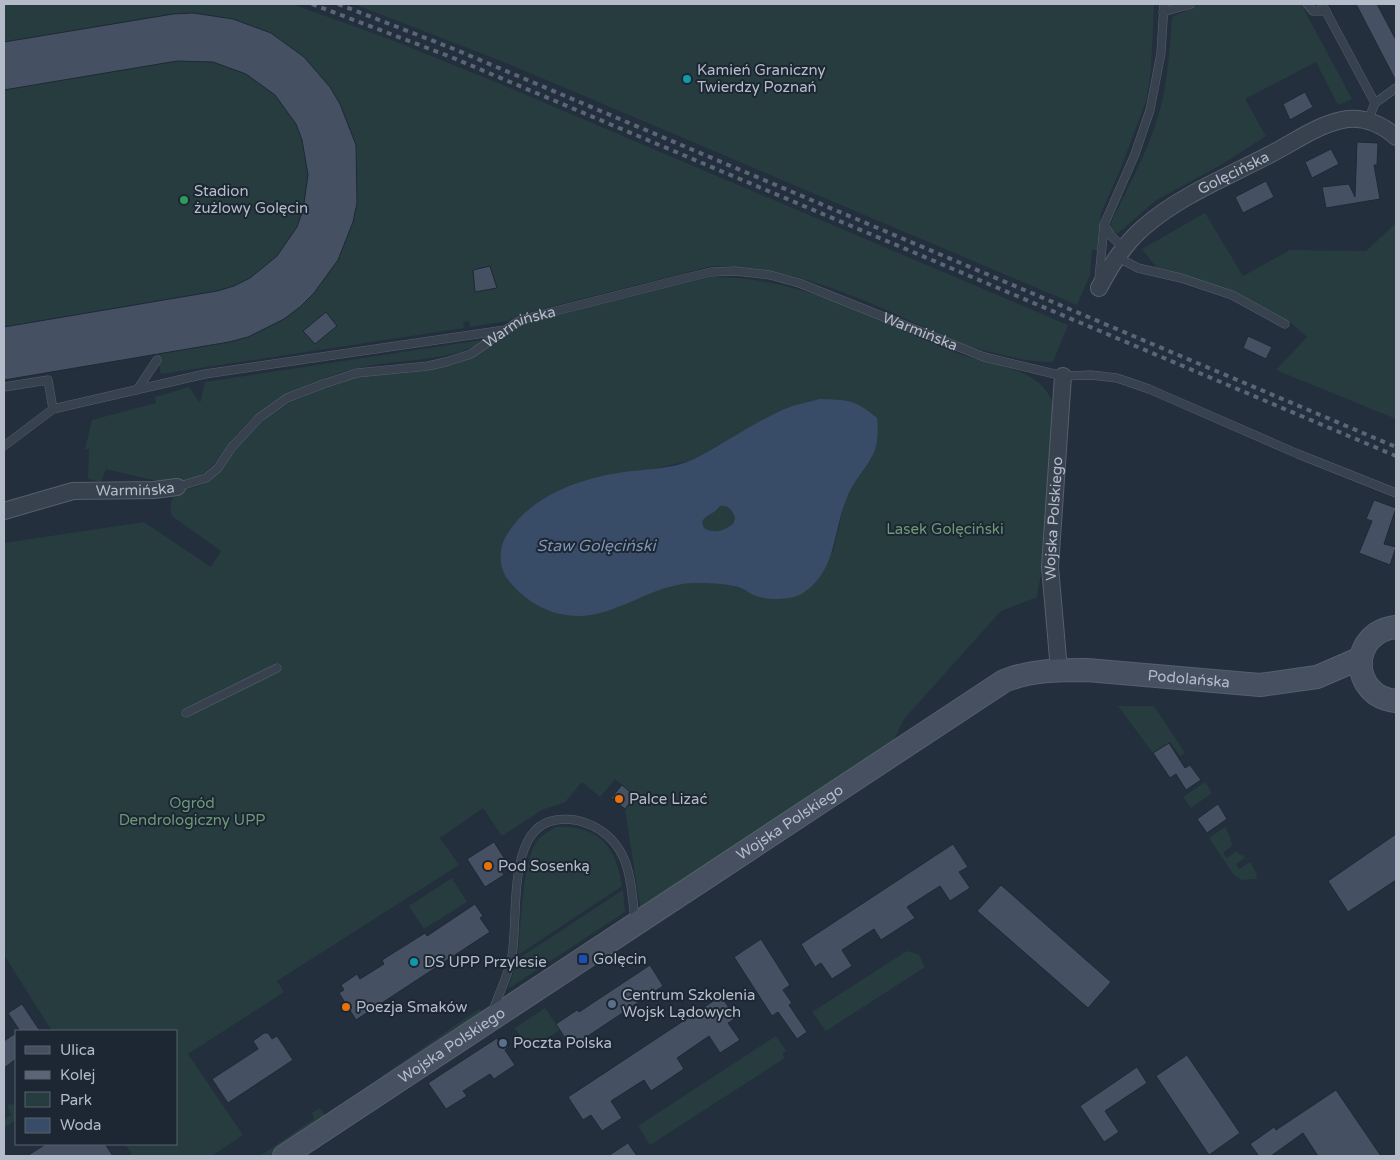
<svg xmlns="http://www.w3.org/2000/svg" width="1400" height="1160" font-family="'Varela Round',sans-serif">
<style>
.green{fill:#263c3f;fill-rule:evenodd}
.water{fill:#394c67;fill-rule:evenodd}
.building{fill:#455162;stroke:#1f2835}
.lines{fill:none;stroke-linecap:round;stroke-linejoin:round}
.lane-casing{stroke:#565f6c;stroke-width:9}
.street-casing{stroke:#565f6c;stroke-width:18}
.secondary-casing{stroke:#565f6c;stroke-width:24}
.lane{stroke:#38414e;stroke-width:8}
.street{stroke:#38414e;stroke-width:16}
.secondary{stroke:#465061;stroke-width:22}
.rail{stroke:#5a6575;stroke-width:4;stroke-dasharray:5 5;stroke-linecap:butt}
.culture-dot{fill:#0f9aa8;stroke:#1d2633;stroke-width:2}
.leisure-dot{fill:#2e9e5b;stroke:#1d2633;stroke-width:2}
.food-dot{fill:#e8710a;stroke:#1d2633;stroke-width:2}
.transit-dot{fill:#1a4fb4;stroke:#1d2633;stroke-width:2}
.service-dot{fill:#5c6f8a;stroke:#1d2633;stroke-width:2}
.labels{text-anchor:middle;stroke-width:4;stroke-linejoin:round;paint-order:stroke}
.poi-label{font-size:15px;fill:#b4bcc9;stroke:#1d2633;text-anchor:start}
.street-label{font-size:15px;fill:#b4bcc9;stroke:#1d2633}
.park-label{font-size:15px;fill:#6b9a76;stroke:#1d2633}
.water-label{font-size:16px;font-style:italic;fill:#7c92b1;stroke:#1d2633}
</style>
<rect width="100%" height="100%" fill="#242f3e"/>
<!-- green -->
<path class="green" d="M4 4H292L389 39 498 83 1068 325 1053 362C1023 362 990 352 962 344 882 309 800 264 712 266L518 315 508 321 470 327 469 321 463 322 464 328 161 374 157 354 4 380Z
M354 4H1154L1151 71 1146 101 1121 168 1101 213 1097 250H1092L1090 275 1077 305 506 63Z
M1201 4H1301L1352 99 1338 105 1316 62 1245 99 1266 136 1221 165 1155 201 1117 234 1111 230V223C1129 185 1152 144 1162 102 1168 74 1170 46 1172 17Z
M1205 213 1243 276 1290 250 1366 251 1396 223V419L1276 370 1307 337 1291 323 1239 294 1157 268 1142 249Z
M712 277C805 277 873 320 956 353 981 362 1013 365 1035 380 1046 388 1053 398 1054 411L1042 568 1037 597 1001 611 904 719 891 746 641 912 625 809 635 796 615 779 600 797 582 782 565 802 542 810 502 836 483 808 440 838 459 865 277 981 284 992 188 1054 243 1135 212 1156H133L125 1144H176V1031H52L4 955V543L144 522 211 567 221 551 172 516C169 507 170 501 176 492L196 487 209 481 219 472 235 449 262 422 291 402 325 388 358 377 429 369 465 359 497 343 522 323 616 298ZM819 399 872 458 857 478 845 500 833 552 777 599 758 597 740 588 717 582 677 583 652 469 690 461 782 410Z
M488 339C447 365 400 357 355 369 332 374 309 384 287 394 270 403 253 417 240 431 220 454 209 482 174 482 151 481 128 474 106 469L101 482 88 479 89 449H85L92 420 156 403 155 397 189 387 200 403 205 382Z
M720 506C729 505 732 510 735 518L733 524C723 531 715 534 704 528L702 522C706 514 715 514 720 506Z
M1118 706H1154L1185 753 1180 756 1170 742 1153 753Z
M1205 782 1212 793 1191 808 1183 797Z
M556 827C598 825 616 846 622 886L518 955C521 928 522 861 537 841 542 835 549 831 556 827Z
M1225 827 1230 836 1232 846 1223 853 1227 858 1237 851 1241 856 1243 854 1245 858 1236 864 1239 869 1250 862 1257 874 1256 879 1241 880 1234 875 1209 838Z
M452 878 467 902 424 929 409 906Z
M623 890 625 912 508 989 518 959Z
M907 951 919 955 925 967 826 1031 812 1012Z
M545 1008 560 1030 529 1050 515 1028Z
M479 1009 482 1011 481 1016 387 1079 382 1076Z
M776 1036 786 1051 782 1054 785 1058 650 1145 638 1126Z
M13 1104 16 1105V1124L14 1121 4 1128V1120L11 1115 7 1105Z
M320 1108 326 1117 322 1122 270 1156H260L314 1119 312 1113Z"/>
<!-- water -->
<path class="water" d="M819 399C847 400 855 399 877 418 882 463 860 464 846 500 833 532 836 572 803 593 793 600 771 600 759 597 751 595 745 589 738 587 723 583 708 583 693 583 649 584 610 623 566 615 541 611 520 596 506 577 499 566 499 549 505 538 527 497 580 478 624 472 646 469 672 469 692 460 722 445 750 425 780 411 792 405 806 403 819 399ZM720 506C729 505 732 510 735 518L733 524C723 531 715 534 704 528L702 522C706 514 715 514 720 506Z"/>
<!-- building -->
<path class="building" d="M1356 4H1377L1396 40V81Z
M193 13 233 19 271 33 304 57 330 87 340 104 356 145 357 203 353 222 338 260 314 293 300 307 284 319 248 337 229 342 4 380V327L217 291 234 286 250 278 277 256 297 227 303 210 308 175 302 140 296 124 275 95 246 74 213 62 177 61 4 90V42L173 14Z
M1305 92 1313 107 1290 120 1283 104Z
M1357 142 1378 143 1377 165H1374L1380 199 1326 208 1322 187 1349 184 1355 197Z
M1331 149 1339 164 1312 178 1305 162Z
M1266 181 1274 197 1243 213 1235 197Z
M490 266 497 288 475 292 473 270Z
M326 312 337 326 315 344 303 331Z
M1248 336 1272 347 1266 359 1243 348Z
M1374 500 1396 508 1384 544 1396 547 1390 565 1359 553 1372 521 1366 519Z
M1169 743 1185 768 1190 765 1201 780 1186 790 1176 774 1170 778 1153 753Z
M622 785 635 796 625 809 611 798Z
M1218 804 1227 819 1207 833 1197 819Z
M1396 834V880L1348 912 1328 881Z
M494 842 508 864 501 869 504 875 485 887 467 859Z
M953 844 968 867 959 872 970 888 950 901 940 886 907 907 915 918 881 940 874 929 842 950 852 966 832 979 821 963 815 967 801 944Z
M1001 885 1111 982 1088 1008 977 911Z
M475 904 483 916 480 918 490 932 356 1020 339 993 344 990 341 985 357 974 360 979 384 964 382 960 425 933 427 936Z
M761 939 790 985 783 990 792 1003 789 1005 807 1032 797 1039 778 1012 772 1016 734 957Z
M650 965 663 986 576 1044 570 1035 565 1038 556 1024 577 1010 579 1012Z
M721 996 736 1018 728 1023 740 1040 720 1053 709 1036 677 1058 684 1069 651 1091 644 1080 611 1101 622 1118 602 1131 591 1115 583 1120 568 1097Z
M22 1004 40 1031H20L8 1013Z
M16 1033V1059L4 1068V1041Z
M264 1033H268L272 1039 277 1036 293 1060 228 1103 212 1079 258 1049 253 1041Z
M502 1037 509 1047 505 1050 515 1065 494 1079 490 1074 463 1091 467 1096 446 1109 428 1083 497 1038 498 1040Z
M1187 1055 1240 1133 1209 1155 1156 1076Z
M1137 1067 1147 1083 1105 1111 1119 1132 1104 1142 1080 1106Z
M1336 1090 1381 1156H1318L1303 1133 1271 1156H1259L1250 1144 1274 1127 1276 1130Z
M628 1143 637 1156H608Z
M46 1144H105L113 1156H27Z"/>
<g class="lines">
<!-- lane casing -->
<g class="lane-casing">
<g id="lane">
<path d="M1307 4 1313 11H1326"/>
<path d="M1322 4 1375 103"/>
<path d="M1163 12 1191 4"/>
<path d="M1368 121 1375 103 1396 88"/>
<path d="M1104 225 1111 236 1124 248"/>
<path d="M1117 257 1138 268 1181 278 1232 295 1285 324"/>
<path d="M1099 279 1104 225 1135 154 1150 110 1161 53 1164 4"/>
<path d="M4 387 48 380 53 409"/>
<path d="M137 390 157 360"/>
<path d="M4 446 53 409 205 374 505 330"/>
<path id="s1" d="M177 487 206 478 218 468 232 447 259 418 287 398 323 384 357 373 428 366 446 362 471 354 520 320 682 279 711 272 735 271 770 275 799 283 984 357 1063 376 1091 375 1117 378 1149 389 1298 454 1396 493"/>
<path d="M186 713 277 668"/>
<path d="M493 1011C498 995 507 978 511 961 520 925 504 827 556 820 570 818 580 820 593 826 631 845 631 883 635 921"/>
</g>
</g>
<!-- street casing -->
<g class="street-casing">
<g id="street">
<path id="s2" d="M1099 288C1111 265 1124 244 1144 227 1179 196 1227 177 1269 155 1293 143 1321 122 1348 119 1365 117 1383 125 1396 137"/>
<path id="s3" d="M4 511 73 491 154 490 177 487"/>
<path id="s4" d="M1059 670 1050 567 1063 376"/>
</g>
</g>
<!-- secondary casing -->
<g class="secondary-casing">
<g id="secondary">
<path d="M1396 627C1349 632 1349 696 1396 701"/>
<path id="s5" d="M284 1156 1004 681C1031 670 1059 670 1087 670L1260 685 1317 677 1361 658"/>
</g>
</g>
<!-- lane -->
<use href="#lane" class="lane"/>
<!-- street -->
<use href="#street" class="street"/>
<!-- secondary -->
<use href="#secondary" class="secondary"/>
<!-- rail -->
<path class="rail" d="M312 4 451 57 1396 456
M338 4 454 49 1396 447"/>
</g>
<!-- markers -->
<g class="culture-dot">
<circle cx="687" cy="79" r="5"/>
<circle cx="414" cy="962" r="5"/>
</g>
<circle class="leisure-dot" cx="184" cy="200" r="5"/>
<g class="food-dot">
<circle cx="619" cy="799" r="5"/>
<circle cx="488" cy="866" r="5"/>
<circle cx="346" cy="1007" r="5"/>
</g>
<rect class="transit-dot" x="578" y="954" width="10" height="10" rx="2.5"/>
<g class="service-dot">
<circle cx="612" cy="1004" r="5"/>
<circle cx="503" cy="1043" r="5"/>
</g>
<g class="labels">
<!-- poi labels -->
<g class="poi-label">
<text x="697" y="75">Kamień Graniczny<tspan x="697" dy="17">Twierdzy Poznań</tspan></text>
<text x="194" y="196">Stadion<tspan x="194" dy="17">żużlowy Golęcin</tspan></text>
<text x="629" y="804">Palce Lizać</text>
<text x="498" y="871">Pod Sosenką</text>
<text x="593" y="964">Golęcin</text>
<text x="424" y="967">DS UPP Przylesie</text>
<text x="622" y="1000">Centrum Szkolenia<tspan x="622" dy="17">Wojsk Lądowych</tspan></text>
<text x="356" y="1012">Poezja Smaków</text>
<text x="513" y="1048">Poczta Polska</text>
</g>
<!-- street labels -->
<g class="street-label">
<text dy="5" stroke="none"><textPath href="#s2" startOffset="181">Golęcińska</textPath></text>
<text dy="5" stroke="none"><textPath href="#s1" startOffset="392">Warmińska</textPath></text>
<text dy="5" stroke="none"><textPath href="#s1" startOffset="812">Warmińska</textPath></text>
<text dy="5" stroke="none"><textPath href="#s3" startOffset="134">Warmińska</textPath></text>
<text dy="5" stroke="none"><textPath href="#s4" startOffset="152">Wojska Polskiego</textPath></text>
<text dy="5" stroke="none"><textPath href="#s5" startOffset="1049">Podolańska</textPath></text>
<text dy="5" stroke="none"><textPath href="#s5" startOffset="606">Wojska Polskiego</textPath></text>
<text dy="5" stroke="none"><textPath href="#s5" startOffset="201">Wojska Polskiego</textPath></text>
</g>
<!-- park labels -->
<g class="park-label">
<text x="945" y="534">Lasek Golęciński</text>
<text x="192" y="808">Ogród<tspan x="192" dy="17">Dendrologiczny UPP</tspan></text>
</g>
<!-- water labels -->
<g class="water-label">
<text x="596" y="551">Staw Golęciński</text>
</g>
</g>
<!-- border -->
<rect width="1400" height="1160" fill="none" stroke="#b4bcc9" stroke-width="10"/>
<!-- legend -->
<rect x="15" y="1030" width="162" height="115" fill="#1d2633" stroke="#59626f"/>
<rect x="25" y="1046" width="25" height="8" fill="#465061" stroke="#59626f"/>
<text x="60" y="1055" font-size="15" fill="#b4bcc9">Ulica</text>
<rect x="25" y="1071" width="25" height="8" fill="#5a6575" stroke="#59626f"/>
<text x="60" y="1080" font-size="15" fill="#b4bcc9">Kolej</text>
<rect x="25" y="1092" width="25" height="15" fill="#263c3f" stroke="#59626f"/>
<text x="60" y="1105" font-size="15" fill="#b4bcc9">Park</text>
<rect x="25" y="1118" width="25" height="15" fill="#394c67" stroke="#59626f"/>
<text x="60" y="1130" font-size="15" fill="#b4bcc9">Woda</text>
</svg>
